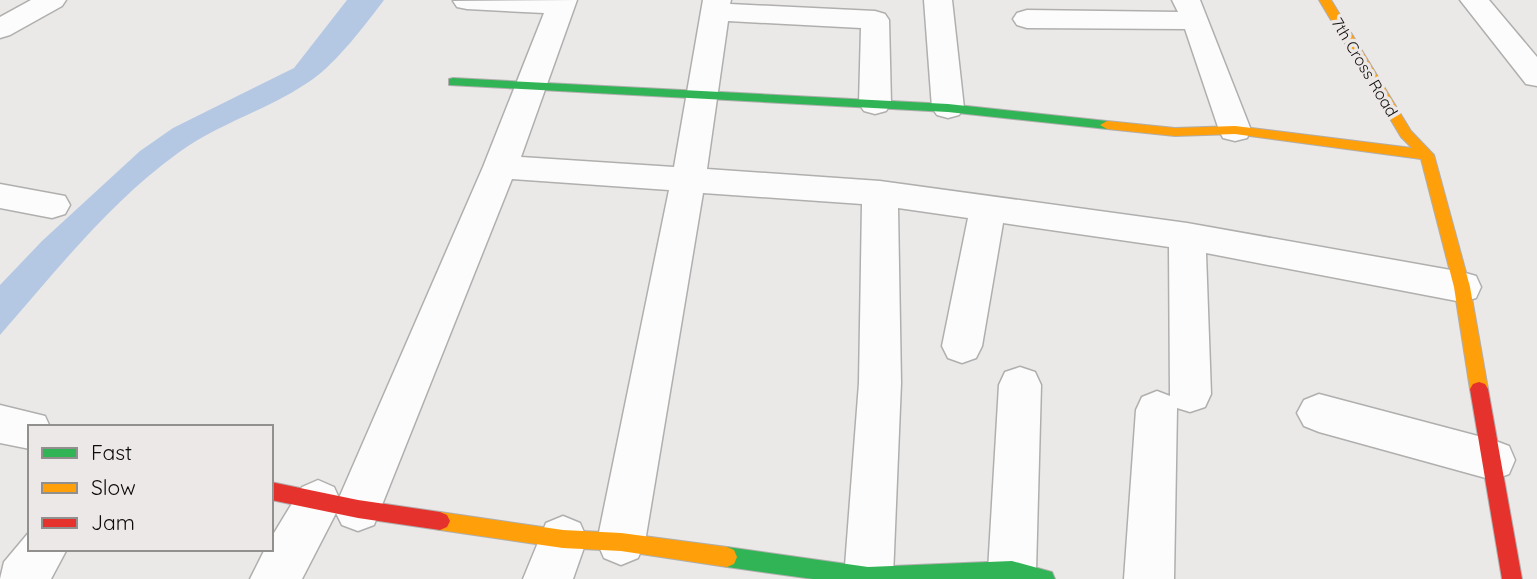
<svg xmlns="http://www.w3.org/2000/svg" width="1537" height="579" font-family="Quicksand,sans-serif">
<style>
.water{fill:#b5c8e3}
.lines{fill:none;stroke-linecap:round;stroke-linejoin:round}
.street-casing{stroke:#b0afae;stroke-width:3}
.fast-casing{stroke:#b0afae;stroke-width:2}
.slow-casing{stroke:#b0afae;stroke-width:2}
.jam-casing{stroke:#b0afae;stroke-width:2}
.street{fill:#fcfcfc;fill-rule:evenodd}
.fast{fill:#30b455;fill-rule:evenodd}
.slow{fill:#ff9f0a;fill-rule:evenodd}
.jam{fill:#e5322d;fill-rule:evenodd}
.labels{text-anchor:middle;stroke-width:7;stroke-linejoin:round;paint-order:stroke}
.far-street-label{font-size:16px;fill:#0c0b0a;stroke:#ece8e7}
</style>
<rect width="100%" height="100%" fill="#ebe9e8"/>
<!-- water -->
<path class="water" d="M347 0H384C366 24 337 62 313 79 271 109 221 122 178 153 110 202 55 272 0 335V285L42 241 140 151 173 128 294 68Z"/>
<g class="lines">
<!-- street casing -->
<g class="street-casing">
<path id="street" d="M31 0H66L62 6 10 35 0 38V17Z
M577 0 521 157 674 167 703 0H731L730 4 875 11 885 14 889 20 891 104 886 111 875 114 864 111 859 104 861 28 728 21 707 169 880 181 1187 223 1462 272 1476 276 1481 287 1476 298 1462 302 1206 253 1211 394 1205 407 1190 412 1177 408 1174 579H1124L1136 410 1142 397 1157 391 1170 396 1169 247 1003 223 982 346 976 358 962 363 948 358 942 346 968 218 898 208 901 383 893 577 844 579 859 383 862 204 703 193 645 542 638 558 621 565 604 558 597 542 669 190 512 179 374 525 358 531 342 525 336 513 302 579H250L265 549H271V538L302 487 318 480 334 487 339 498 483 167 544 13 467 9 457 7 453 1Z
M924 0H952L964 108 959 115 948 118 937 115 932 108Z
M1172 0H1200L1251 130 1247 138 1235 141 1223 138 1219 130 1185 29 1027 28 1017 25 1013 19 1017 13 1027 10 1178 12Z
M1460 0H1489L1537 57V86L1526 84Z
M0 184 65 196 70 205 65 214 52 218 0 208Z
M1020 367 1035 372 1041 385 1036 571 1033 579H991L988 571 999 385 1005 372Z
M1319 394 1493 440 1509 446 1515 460 1509 474 1493 480 1319 432 1304 426 1297 413 1304 400Z
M0 405 45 416 50 427H30V449L0 443Z
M563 516 580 523 587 539 573 579H523L546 523Z
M30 531V549H67L51 579H0L4 562Z"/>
</g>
<!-- fast casing -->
<g class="fast-casing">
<path id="fast" d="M453 78 948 104 1107 121 1114 125 1107 129 948 112 449 85V79Z
M727 547 868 567 1012 561 1052 572 1055 579H813L727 567 720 564 717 557 720 550Z"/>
</g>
<!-- slow casing -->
<g class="slow-casing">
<path id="slow" d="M1319 0H1331L1411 131 1434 155 1470 287 1488 389 1485 394 1479 396 1473 394 1470 389 1454 287 1421 159 1235 134 1175 136 1107 129 1100 125 1107 121 1175 128 1235 126 1412 148 1401 137Z
M440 512 563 530 621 533 727 547 734 550 737 557 734 564 727 567 621 551 563 548 440 530 433 527 430 521 433 515Z"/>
</g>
<!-- jam casing -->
<g class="jam-casing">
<path id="jam" d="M1479 382 1485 384 1488 389 1522 579H1502L1470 389 1473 384Z
M271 482 358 500 440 512 447 515 450 521 447 527 440 530 358 518 271 500Z"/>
</g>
<!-- street -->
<use href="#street" class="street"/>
<!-- fast -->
<use href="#fast" class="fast"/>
<!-- slow -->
<use href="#slow" class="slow"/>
<!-- jam -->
<use href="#jam" class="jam"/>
</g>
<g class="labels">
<!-- far-street labels -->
<g class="far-street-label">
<text transform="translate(1365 67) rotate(59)" y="6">7th Cross Road</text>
</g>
</g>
<!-- legend -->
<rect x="28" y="425" width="245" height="126" fill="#ece8e7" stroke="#92908f" stroke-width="2"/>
<rect x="42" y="448" width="35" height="10" fill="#30b455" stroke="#92908f" stroke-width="2"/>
<text x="91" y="460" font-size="21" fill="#0c0b0a">Fast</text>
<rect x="42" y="483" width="35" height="10" fill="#ff9f0a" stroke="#92908f" stroke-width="2"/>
<text x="91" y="495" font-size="21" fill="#0c0b0a">Slow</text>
<rect x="42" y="518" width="35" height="10" fill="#e5322d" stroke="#92908f" stroke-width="2"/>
<text x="91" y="530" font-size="21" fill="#0c0b0a">Jam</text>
</svg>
